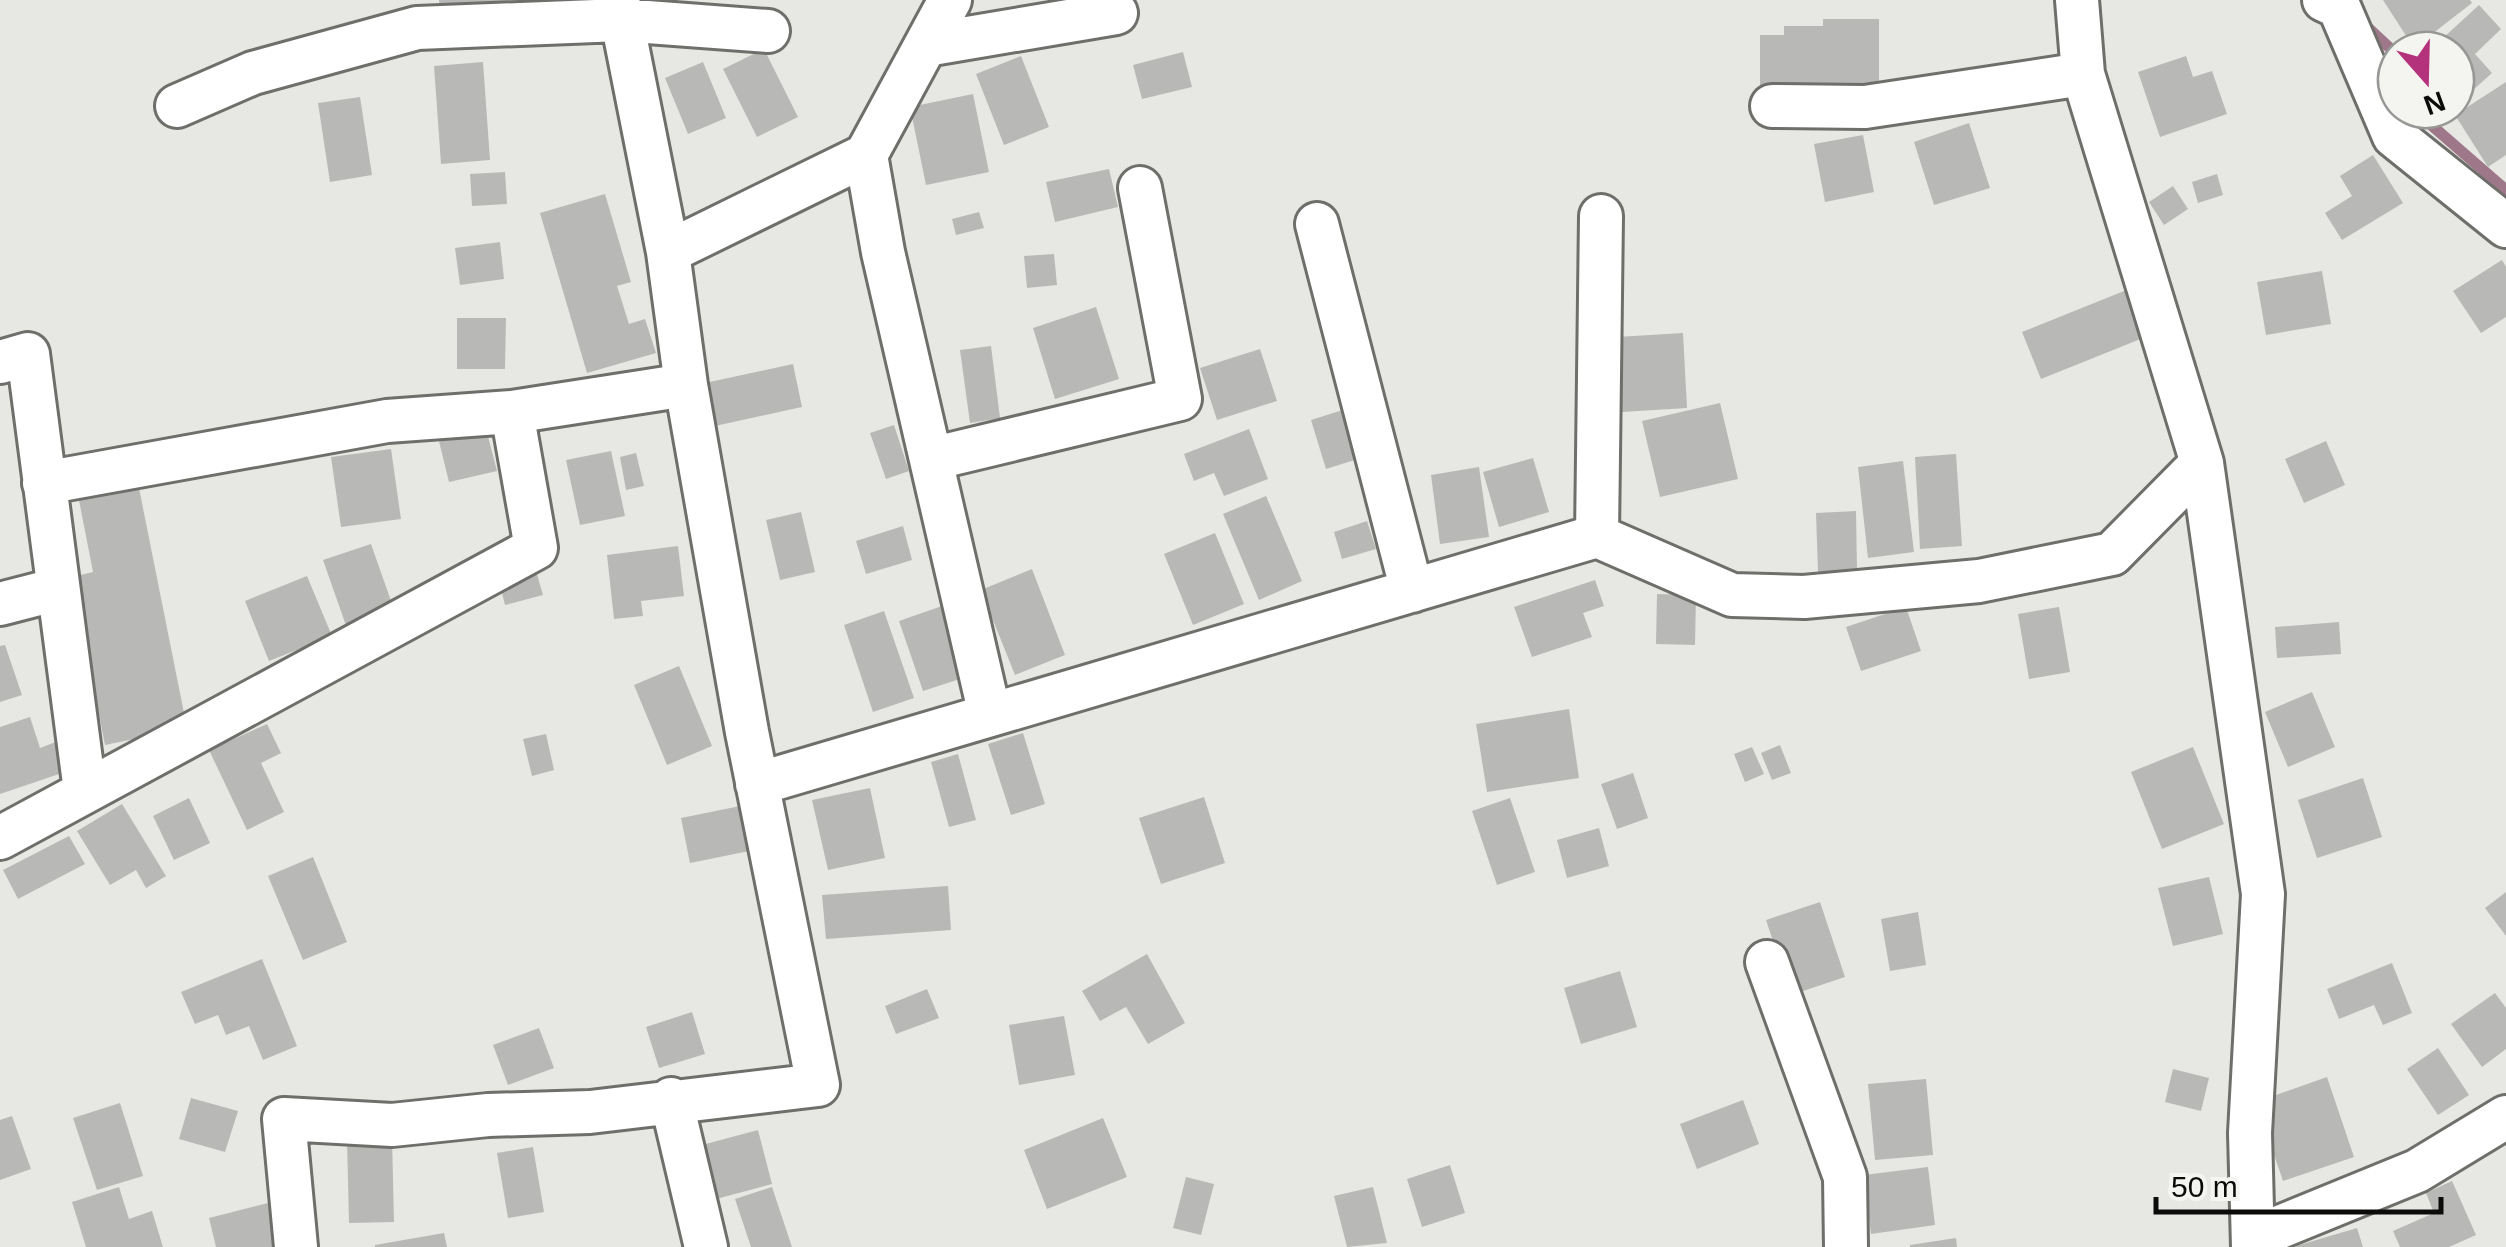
<svg xmlns="http://www.w3.org/2000/svg" width="2506" height="1247" font-family="Helvetica,sans-serif">
<style>
.lines{fill:none;stroke-linecap:round;stroke-linejoin:round}
.stream{stroke:#9e7889;stroke-width:11}
.building{fill:#b8b9b6}
.minor-casing{stroke:#6e6f6b;stroke-width:48}
.minor{stroke:#fff;stroke-width:42}
</style>
<rect width="100%" height="100%" fill="#e7e8e4"/>
<g class="lines">
<!-- stream -->
<path class="stream" d="M2363 23 2393 51 2396 66
M2414 110 2506 190"/>
</g>
<!-- building -->
<path class="building" d="M439 0H514L515 17 442 25Z
M2383 0H2470L2472 3 2414 48Z
M2479 5 2501 29 2475 54 2492 73 2463 99 2456 91V50H2430Z
M1823 19H1879V94L1760 95V35H1784V26H1823Z
M764 49 798 117 757 137 723 69Z
M1183 52 1192 87 1142 99 1133 65Z
M1021 56 1049 127 1004 145 976 74Z
M2186 56 2193 77 2212 71 2227 114 2160 137 2138 72Z
M483 62 490 160 441 164 434 66Z
M703 62 726 118 688 134 665 78Z
M2506 82V155L2488 167 2455 115Z
M973 94 989 172 926 185 910 107Z
M360 97 372 175 330 182 318 103Z
M1969 123 1990 188 1934 205 1914 142Z
M1863 135 1874 192 1825 202 1814 144Z
M2373 155 2403 203 2342 240 2325 213 2352 196 2340 176Z
M1109 169 1118 207 1055 222 1046 182Z
M505 172 507 204 472 206 470 174Z
M2217 174 2223 195 2198 203 2192 182Z
M2173 186 2188 209 2164 225 2149 202Z
M605 194 631 282 617 286 629 324 645 319 656 353 587 373 540 213Z
M979 212 984 228 956 235 952 219Z
M500 242 504 279 460 285 455 248Z
M1054 254 1057 285 1027 288 1024 256Z
M2502 260 2506 267V317L2481 333 2453 291Z
M2322 271 2331 324 2266 335 2257 282Z
M2134 287 2153 334 2041 379 2022 332Z
M1096 307 1119 379 1055 399 1033 328Z
M457 318H506L505 369H457Z
M1683 333 1687 408 1622 412 1617 337Z
M991 346 1000 418 970 423 960 350Z
M1260 349 1277 401 1217 420 1200 368Z
M793 364 802 407 715 426 705 383Z
M1720 403 1738 479 1660 497 1642 421Z
M1346 409 1361 458 1326 469 1311 420Z
M484 421 497 471 449 482 437 433Z
M894 425 909 471 886 479 870 433Z
M1249 429 1268 479 1224 496 1214 473 1194 481 1184 454Z
M2326 441 2345 485 2304 503 2285 459Z
M391 449 401 519 341 527 331 457Z
M611 451 625 516 580 525 566 460Z
M636 453 644 486 626 490 620 457Z
M1956 454 1962 546 1920 549 1915 457Z
M1533 458 1549 512 1499 527 1483 472Z
M1903 461 1914 552 1868 558 1858 467Z
M1479 467 1489 537 1440 544 1431 475Z
M137 478 187 728 105 745 72 577 93 572 77 490Z
M1266 496 1302 581 1259 600 1223 514Z
M1856 511 1857 571 1818 572 1816 513Z
M801 512 815 572 780 580 766 520Z
M1367 521 1376 549 1342 559 1334 532Z
M903 526 912 560 866 574 856 541Z
M1215 533 1244 604 1193 625 1164 554Z
M371 544 397 618 349 634 323 560Z
M678 546 684 596 641 601 643 616 614 619 607 555Z
M1032 569 1065 655 1015 675 981 590Z
M536 571 543 595 505 605 499 581Z
M307 576 332 636 269 661 245 601Z
M1595 580 1604 606 1583 613 1592 637 1532 657 1514 607Z
M1657 594 1696 595 1695 645 1656 644Z
M942 606 966 677 923 691 899 621Z
M1906 607 1921 651 1861 671 1846 627Z
M2059 607 2070 672 2029 679 2018 614Z
M884 611 914 698 873 712 844 625Z
M2339 622 2341 654 2277 658 2275 627Z
M5 645 22 695 0 702V646Z
M679 666 712 746 667 765 634 685Z
M2312 692 2335 747 2288 767 2265 712Z
M1569 709 1579 778 1487 792 1476 724Z
M30 717 40 748 61 740 71 770 0 794V727Z
M267 724 281 753 261 763 284 812 247 830 209 750Z
M1023 733 1045 804 1011 815 988 744Z
M546 734 554 770 532 776 523 739Z
M1780 745 1791 773 1772 780 1761 753Z
M1752 747 1764 774 1745 782 1734 754Z
M2193 747 2224 824 2162 849 2131 772Z
M958 754 976 820 949 827 931 762Z
M1633 773 1648 818 1617 829 1601 784Z
M2363 778 2382 837 2317 858 2298 800Z
M870 788 885 858 828 870 812 800Z
M1204 797 1225 863 1161 884 1139 818Z
M189 798 210 843 174 860 153 816Z
M1510 798 1535 872 1497 885 1472 811Z
M755 803 764 848 690 863 681 818Z
M122 804 166 876 146 888 136 870 110 885 77 831Z
M1599 828 1609 866 1567 878 1557 840Z
M69 836 85 864 18 899 3 870Z
M313 857 347 942 303 960 268 876Z
M2209 877 2223 934 2173 946 2158 888Z
M948 886 951 930 826 939 822 895Z
M2506 892V936L2485 908Z
M1820 902 1845 977 1791 995 1766 920Z
M1918 912 1926 965 1890 971 1881 919Z
M1147 954 1185 1023 1148 1044 1126 1007 1100 1021 1082 991Z
M262 959 297 1046 263 1060 249 1026 226 1035 218 1015 195 1024 181 992Z
M2392 963 2412 1013 2383 1025 2374 1005 2339 1019 2327 989Z
M1620 971 1637 1027 1581 1044 1564 988Z
M927 989 939 1018 896 1034 885 1006Z
M2495 993 2506 1008V1049L2482 1067 2451 1024Z
M692 1012 705 1054 659 1068 646 1027Z
M1064 1016 1075 1075 1019 1085 1009 1025Z
M539 1028 554 1068 508 1085 493 1045Z
M2438 1048 2469 1095 2438 1115 2407 1069Z
M2173 1069 2209 1078 2201 1111 2165 1102Z
M2327 1077 2354 1157 2283 1181 2256 1102Z
M1926 1079 1933 1155 1875 1160 1868 1084Z
M191 1098 238 1111 225 1152 179 1139Z
M1743 1100 1759 1144 1697 1169 1680 1124Z
M120 1103 143 1176 97 1190 73 1118Z
M12 1116 31 1169 0 1180V1120Z
M1103 1118 1127 1177 1047 1209 1024 1150Z
M758 1130 772 1184 716 1199 702 1145Z
M392 1137 394 1222 349 1223 347 1139Z
M533 1147 544 1212 508 1218 497 1153Z
M1450 1165 1465 1213 1422 1227 1407 1179Z
M1928 1167 1935 1225 1871 1234 1864 1175Z
M1186 1177 1214 1184 1201 1235 1173 1228Z
M2452 1181 2476 1235 2449 1247H2400L2393 1231 2434 1213 2426 1193Z
M119 1187 129 1219 152 1211 163 1247H86L72 1202Z
M772 1187 792 1247H751L735 1199Z
M1373 1187 1387 1243 1347 1247 1334 1196Z
M268 1203 279 1247H216L209 1218Z
M2357 1228 2363 1247H2297L2296 1246Z
M444 1233 447 1247H375V1245Z
M1956 1238 1957 1247H1910V1245Z"/>
<g class="lines">
<!-- minor casing -->
<g class="minor-casing">
<path id="minor" d="M618 0 668 252
M2324 0 2339 7 2394 136 2506 226
M926 45 1116 13
M177 106 253 73 417 28 621 20 768 31
M1772 106 1865 107 2083 74
M866 155 883 252 990 715
M1317 224 1412 591
M0 362 28 354 85 791
M686 385 668 252 866 155 950 0
M931 459 1180 399 1140 188
M2202 463 2263 894 2250 1133 2253 1247
M44 483 387 421 512 412
M1597 536 1732 595 1804 597 1979 581 2112 554 2202 463 2083 74 2077 0
M0 604 58 589
M757 784 1597 536 1601 216
M0 838 536 548 512 412 686 385 747 732 818 1085 590 1112 488 1115 392 1125 284 1119 296 1247
M1767 962 1845 1177 1846 1247
M671 1099 706 1247
M2253 1238 2417 1171 2506 1117"/>
</g>
<!-- minor -->
<use href="#minor" class="minor"/>
</g>
<!-- north arrow -->
<g transform="translate(2426 80) rotate(160)"><circle r="48" fill="#f4f5f1" stroke="#979895" stroke-width="2.5"/>
<path d="M0-8L18 38L0 25L-18 38Z" fill="#b4327b"/>
<text y="-15" font-size="28" font-weight="bold" text-anchor="middle" fill="#0b0c0a">N</text>
</g>
<!-- scale -->
<path d="M2156 1197v15h285v-15" fill="none" stroke="#0b0c0a" stroke-width="5"/>
<text x="2171" y="1197" font-size="30" fill="#0b0c0a" stroke="#f4f5f1" stroke-width="8" paint-order="stroke">50 m</text>
</svg>
